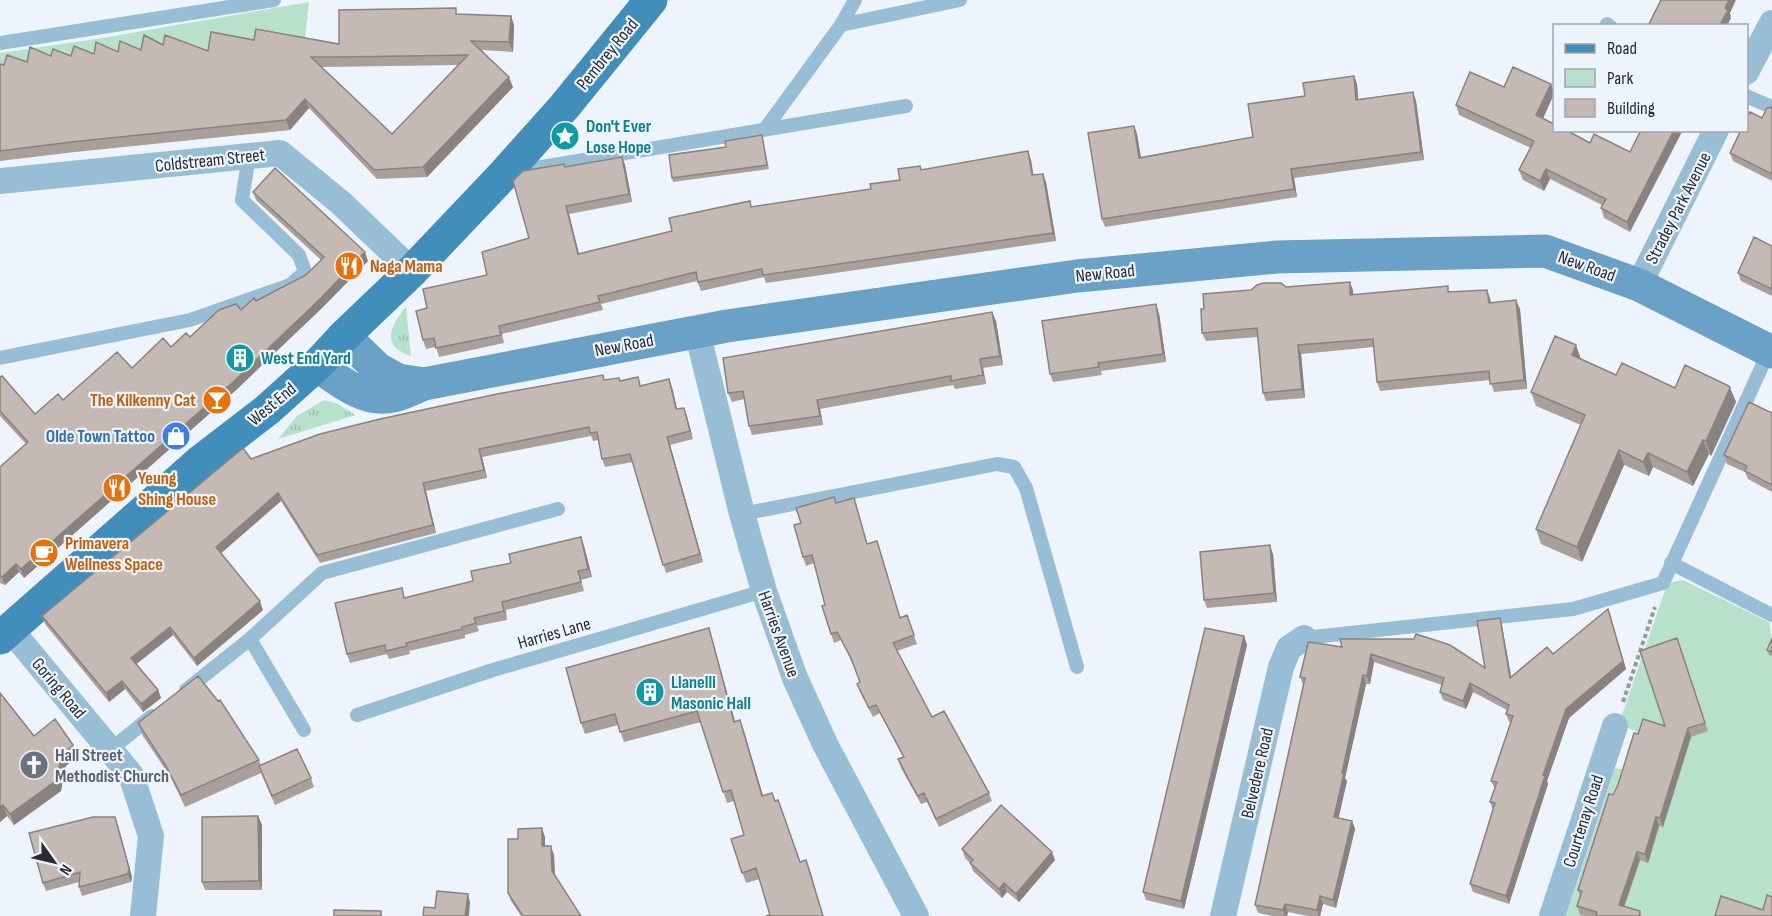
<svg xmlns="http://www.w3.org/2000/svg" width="1772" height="916" font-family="'Sofia Sans Condensed',sans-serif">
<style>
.grass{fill:url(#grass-tufts)}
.green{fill:#b7e1cb}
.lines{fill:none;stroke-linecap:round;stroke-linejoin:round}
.path{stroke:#959ba2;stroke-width:4;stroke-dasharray:4.5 3;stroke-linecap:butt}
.service{stroke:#98bed6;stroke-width:14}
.minor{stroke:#98bed6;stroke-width:26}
.secondary{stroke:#69a2c6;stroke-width:33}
.primary{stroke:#428eba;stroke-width:33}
.wall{fill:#a99f9b;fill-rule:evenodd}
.shaded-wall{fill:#8a827e}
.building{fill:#c5b9b4;stroke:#8a827e;stroke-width:1.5;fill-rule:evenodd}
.labels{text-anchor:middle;stroke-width:4.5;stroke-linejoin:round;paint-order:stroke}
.street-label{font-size:18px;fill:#292c30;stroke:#edf4fe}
.culture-label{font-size:18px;font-weight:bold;fill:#0d838f;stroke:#edf4fe;text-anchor:start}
.food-label{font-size:18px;font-weight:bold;fill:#c56008;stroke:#edf4fe;text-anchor:start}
.shop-label{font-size:18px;font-weight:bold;fill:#366cbe;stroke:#edf4fe;text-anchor:end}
.worship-label{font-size:18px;font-weight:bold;fill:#5b616d;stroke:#edf4fe;text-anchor:start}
</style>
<defs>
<pattern id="grass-tufts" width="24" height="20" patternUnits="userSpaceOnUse" patternTransform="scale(1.5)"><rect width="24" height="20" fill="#b7e1cb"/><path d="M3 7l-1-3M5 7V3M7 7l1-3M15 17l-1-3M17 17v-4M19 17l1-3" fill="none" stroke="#9dc1af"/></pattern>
</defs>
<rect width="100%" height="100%" fill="#edf4fe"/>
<!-- grass -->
<path class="grass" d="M406 307 411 356C381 346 389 327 406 307Z
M324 400 336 403 356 415 278 439 297 416Z"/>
<!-- green -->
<path class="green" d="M309 2 304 47 211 65 145 59 30 71 0 72V53L102 38Z
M1683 580 1769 622C1772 633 1772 643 1769 654L1772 656V904L1766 916H1566L1615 768 1625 770 1638 732 1619 724 1666 587 1673 582Z"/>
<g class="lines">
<!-- path -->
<path class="path" d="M1623 702 1655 607"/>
<!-- service -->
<path class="service" d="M1607 24 1610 26
M841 25 960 0
M0 43 274 0
M1746 96 1772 107
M765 129 841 25 855 0
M512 172 906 106
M0 358 190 320 290 285 305 272 299 255 242 200 249 156
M742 514 997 464 1014 467 1026 488 1077 667
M1671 563 1772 615
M1304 638 1573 609 1663 583 1769 351
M250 639 304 730
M186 690 250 639 322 573 558 509
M357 715 493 670 764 591
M110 750 152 716"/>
<!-- minor -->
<path class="minor" d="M1746 72 1772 23
M0 181 280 153 341 203 412 271
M1639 285 1716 130
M697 331 742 514 764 591 795 678 825 744 916 916
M10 629 131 775 151 836 143 916
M1223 916 1281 667 1289 648 1304 638
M1552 916 1615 726"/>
<!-- secondary -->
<path class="secondary" d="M344 336 378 369 398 380 424 384
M317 365C338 380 365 403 393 396 404 394 414 388 424 384L727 326 1077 276 1277 257 1545 251 1639 285 1772 352"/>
<!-- primary -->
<path class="primary" d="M0 638 202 460 267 410 317 365 344 336 412 271 504 174 564 107 651 0"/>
</g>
<!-- wall -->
<path class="wall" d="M458 14 511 16 514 25 513 52 482 50 513 87 427 177 377 179 309 108 290 130 75 152 0 161V64L4 65 51 56H71L141 50 163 45 208 51 254 40 339 44ZM458 65 392 134 321 67Z
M1354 76 1357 84 1358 99 1413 92 1416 101 1424 160 1294 178 1297 197 1105 227 1102 219 1134 126 1137 134 1141 157 1253 137 1305 96Z
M1551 84 1554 94 1543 118 1590 143 1630 152V232L1604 218 1601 208 1602 205 1550 179 1544 191 1523 180 1519 170 1531 148 1459 115 1456 105 1504 87Z
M1772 107V181L1733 161 1730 153Z
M762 135 769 169 673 182 672 178 726 147Z
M622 157 625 165 632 202 569 214 579 254 672 231 752 207 871 189 900 180 920 166 921 170 1031 160 1033 175 1043 174 1046 182 1056 241 766 283 764 277 701 291 697 281 601 304 603 310 502 334 504 343 439 357 436 347 426 349 423 340 427 308 487 275 529 238 565 167Z
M253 192 368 261 322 308 235 391 24 578 19 572 5 585 0 583V467L26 444 0 416V377L35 414 132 368 171 347 190 337 256 301 306 275 321 260 256 200Z
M1772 246V296L1741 281 1738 273Z
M1286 287 1353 290V295L1450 291 1490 298 1491 303 1520 309 1527 389 1494 392 1490 380 1380 391 1377 382 1374 347 1301 354 1305 398 1266 401 1263 393 1258 337 1206 341 1202 333 1204 309Z
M1159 313 1166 362 1101 371 1102 375 1053 382 1050 374Z
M996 321 1003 365 983 368 986 384 955 389 953 385 820 409 823 425 752 435 749 426 744 399 732 402 728 393Z
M1576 345 1581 360 1616 375 1675 388H1730L1736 402 1711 456 1709 454 1693 486 1653 467 1649 476 1624 465 1582 562 1541 544 1536 529 1581 425 1536 406 1531 392Z
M605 380 620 381 641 386 672 387 677 409 684 408 693 439 670 445 703 562 666 573 633 462 605 467 602 459 598 440 593 441 591 436 482 457 487 478 426 491 436 533 320 563 281 501 221 553 263 610 197 666 173 635 136 664 158 690 161 698 143 712 125 689 109 702 45 624 42 616 251 459Z
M1772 413V492L1748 479 1745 472 1727 464 1724 455Z
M854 498 867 544 901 618 907 615 917 644 897 651 932 717 989 793 992 801 939 827 927 802 921 804 912 788 901 768 898 759 903 757 880 713 873 717 860 692 857 684 860 682 854 667 841 640 834 643 822 606 825 605 814 563 806 566 803 557 801 523 836 503Z
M584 546 592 577 581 580 584 591 506 610 507 620 477 626 479 631 465 635V638L409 651 410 654 389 659 387 654 350 663 347 654 405 598 473 581Z
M1273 554 1277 602 1207 608 1204 600Z
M1608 609 1626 669 1569 718 1547 781 1548 784 1509 904 1473 892 1470 884 1493 810 1490 802 1495 789 1491 781 1511 722H1509L1506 714 1507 710 1473 692 1466 709 1443 700 1440 692 1442 685 1374 662 1370 684H1366L1345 778 1347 781 1338 818 1352 821 1355 829 1336 908 1323 904 1320 916H1308L1288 912 1287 916H1273L1258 913 1255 905 1303 685 1300 677 1308 643 1485 668 1500 618 1502 626 1511 677 1553 654Z
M1244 636 1247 645 1184 909 1146 900 1143 892Z
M1677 638 1708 731 1691 737 1663 827 1659 826 1648 863 1640 860 1624 906 1640 911 1642 916H1585L1580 915 1577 906 1580 896 1578 890 1613 795 1638 734 1665 726Z
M1772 638V656L1769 655 1767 650Z
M712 639 735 722 740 720 763 796 775 801 800 862 810 870 770 915 760 879 746 883 731 839 744 835 734 801 727 803 701 722 624 742 618 725 585 734 581 723Z
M0 693 34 736 77 756 65 767 61 791 14 825 7 816 0 822Z
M138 723 259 760 261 765 311 778 314 787 275 805 261 773 185 807 171 778 143 736Z
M258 816 262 825V890H205L202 882Z
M118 825 132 877 131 882 82 896 79 887V882L46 891 43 883Z
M545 837V846L554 855 555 876 581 916H521L511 901 508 893Z
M962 849 1055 860 1019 902 1007 892 1002 898 973 871 970 863 965 858Z"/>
<!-- shaded-wall -->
<path class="shaded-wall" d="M1729 0H1736L1730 13 1731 18 1727 26H1719L1725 8Z
M511 16 514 25 513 52 509 42Z
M1354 76 1357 84 1359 108 1356 100Z
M509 77 513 87 427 177 423 167Z
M1551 84 1554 94 1540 125 1536 115Z
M1413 92 1416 101 1424 160 1421 152Z
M305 99 309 108 290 130 286 120Z
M1134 126 1137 134 1142 166 1139 158Z
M1674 130H1683L1630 232 1627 222Z
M1028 151 1031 160 1035 184 1032 175Z
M622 157 625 165 632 202 629 194Z
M1291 169 1294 178 1297 197 1294 189Z
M1546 169 1550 179 1544 191 1540 181Z
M1043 174 1046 182 1056 241 1053 233Z
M566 206 569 214 581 262 578 254Z
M365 252 368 261 322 308 235 391 24 578 21 569Z
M1350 282 1353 290 1354 304 1350 295Z
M1487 290 1490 298 1492 312 1489 303Z
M1516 300 1520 309 1527 389 1524 380Z
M1156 304 1159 313 1166 362 1163 354Z
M992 312 996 321 1003 365 1000 356Z
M1298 345 1301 354 1305 398 1302 389Z
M1576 345 1581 360 1572 355Z
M980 359 983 368 986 384 983 375Z
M669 379 672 387 679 417 676 409Z
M1730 388 1736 402 1711 456 1706 441Z
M817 400 820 409 823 425 820 416Z
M684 408 687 416 693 439 690 431Z
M667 437 670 445 703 562 700 554Z
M1703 440 1709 454 1693 486 1687 472Z
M479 449 482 457 487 478 484 470Z
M1619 450 1624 465 1582 562 1577 547Z
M1648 453 1653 467 1649 476 1643 462Z
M423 483 426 491 436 533 433 525Z
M278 493 281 501 219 555 216 547Z
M581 537 584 546 592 577 588 569Z
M1270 545 1273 554 1277 602 1274 593Z
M16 564 19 572 5 585 2 577Z
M260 601 263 610 197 666 194 658Z
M1608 609 1626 669 1569 718 1547 781 1548 784 1509 904 1506 896 1543 775 1566 709Z
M1500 618 1502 626 1513 686 1510 678Z
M170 627 173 635 134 666 131 658Z
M709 628 712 639 738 732 734 722Z
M1244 636 1247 645 1184 909 1181 901Z
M1371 654 1374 662 1370 684 1367 676Z
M1363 675 1366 684 1345 778 1347 781 1337 825 1334 817 1342 773Z
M122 681 125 689 109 702 106 693Z
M1470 683 1473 692 1466 709 1463 701Z
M158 690 161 698 143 712 141 704Z
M740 720 744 731 766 806 762 796Z
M1688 728 1691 737 1663 827 1660 818Z
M73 745 77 756 65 767 61 791 14 825 10 814 61 756Z
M3 805 7 816 0 822V807Z
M258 816 262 825V890L259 881Z
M115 817 132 877 131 882 128 874Z
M1656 817 1659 826 1648 863 1645 854Z
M1352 821 1355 829 1336 908 1333 900Z
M542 828 545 837V855L542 846Z
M551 846 554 855 555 879 552 871Z
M1052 852 1055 860 1019 902 1016 894Z
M1637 852 1640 860 1622 913 1619 905Z
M806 860 810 870 823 916Z
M1004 883 1007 892 1002 898 999 889Z
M468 894 470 902 469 916H465Z
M1320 896 1323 904 1320 916H1319L1317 910Z
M1285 904 1288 912 1287 916H1285L1283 910Z"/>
<!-- building -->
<path class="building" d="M1661 0H1729L1725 8 1728 10 1719 26H1652L1649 24Z
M456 8V14L511 16 509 42 471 41 509 77 423 167 374 170 305 99 286 120 71 142 0 151V64L4 65 7 55 27 62 30 47 51 56 53 49 71 56 74 46 94 54 96 42 118 52 120 41 141 50 144 35 163 45 165 35 208 51 211 32 254 40 256 29 339 44V10ZM468 55 392 134 311 57H341Z
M1513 67 1551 84 1536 115 1554 124V130H1566L1590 143 1594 134 1630 152 1641 130H1674L1627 222 1601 208 1606 199 1546 169 1540 181 1519 170 1534 141 1456 105 1470 72 1504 87Z
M1354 76 1356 100 1413 92 1421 152 1291 169 1294 189 1102 219 1088 133 1134 126 1139 158 1253 137 1248 104 1305 96 1303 83Z
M1772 107V174L1730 153 1741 130H1746V120L1750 112 1762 118 1767 108Z
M762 135 767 165 672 178 669 155 726 147 725 141Z
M1028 151 1032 175 1043 174 1053 233 763 275 762 269 698 282 696 272 598 296 600 302 499 326 501 335 436 348 434 338 423 340 416 311 427 308 423 289 487 275 482 252 529 238 513 181 523 171 564 164 565 167 622 157 629 194 566 206 578 254 672 231 669 218 750 201 751 207 871 189 870 184 900 180 898 169 920 166 921 170Z
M275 168 365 252 319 300 232 383 21 569 16 564 2 577 0 576V467L28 442 0 411V377L2 376 35 414 58 394 63 400 117 352 132 368 163 338 171 347 186 333 190 337 219 310 236 304 241 310 254 298 256 301 306 275 324 257 253 192Z
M1754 237 1772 246V289L1738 273Z
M1350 282V295L1448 286V292L1487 290 1489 303 1516 300 1524 380 1490 384 1489 371 1377 382 1373 339 1298 345 1302 389 1263 393 1257 328 1202 333 1201 309H1204L1203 294 1251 290 1257 285 1263 283H1281L1286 287Z
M1156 304 1163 354 1098 363 1099 367 1050 374 1042 321Z
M992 312 1000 356 980 359 983 375 951 381V376L817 400 820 416 749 426 743 391 728 393 723 358Z
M1555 336 1576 345 1572 355 1616 375 1622 363 1675 388 1685 365 1729 386 1730 388 1706 441 1703 440 1687 472 1648 453 1643 462 1619 450 1577 547 1536 529 1585 415 1531 392Z
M603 375 604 380 619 378 620 381 638 377 640 386 669 379 676 409 684 408 690 431 667 437 700 554 663 565 630 454 602 459 597 432 590 433 589 427 479 449 484 470 423 483 433 525 317 555 278 493 216 547 260 601 194 658 170 627 131 658 158 690 141 704 122 681 106 693 42 616 243 448 251 459 320 434 380 419 497 394Z
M1749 402 1772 413V485L1745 471 1747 466 1724 455Z
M834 497 836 503 854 498 867 544 877 541 900 618 907 615 914 635 893 643 932 717 944 711 989 793 936 819 924 793 918 796 909 780 898 759 904 757 876 705 869 708 857 684 860 682 851 658 837 632 831 634 822 606 825 605 812 555 803 557 794 525 801 523 796 508Z
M581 537 588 569 578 571 581 582 502 602 504 611 474 618 476 623 462 627V629L406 643 407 646 386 651 385 645 347 654 335 603 402 588 404 598 473 581 471 571 511 563 509 554Z
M1270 545 1274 593 1204 600 1200 552Z
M1608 609 1623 661 1566 709 1543 775 1545 776 1506 896 1470 884 1495 803 1490 802 1497 782 1491 781 1513 716 1506 714 1509 705 1470 683 1463 701 1440 692 1444 678 1371 654 1367 676 1363 675 1342 773H1344L1334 817 1352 821 1333 900 1320 896 1317 910 1285 904 1283 910 1255 905 1305 678 1300 677 1308 643 1310 642 1342 647 1340 639H1414L1416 634 1450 645 1485 668 1477 621 1500 618 1510 678 1547 647 1553 654Z
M709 628 734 722 740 720 762 796 772 793 775 801 778 800 800 862 806 860 823 916H766L770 915 756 868 742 873 731 839 744 835 731 790 723 792 697 711 620 732 615 714 581 723 566 668Z
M1205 628 1244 636 1181 901 1143 892Z
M1677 638 1705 723 1688 728 1660 818 1656 817 1645 854 1637 852 1619 905 1640 911 1639 916H1596L1597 912 1577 906 1582 891 1578 890 1609 794 1613 795 1618 785 1634 733 1638 734 1643 719 1665 726 1640 651Z
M1772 638V652L1767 650Z
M198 676 218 701 220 700 259 760 181 795 166 766 138 723Z
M0 693 34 736 55 719 73 745 61 756 57 780 10 814 3 805 0 807Z
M297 749 311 778 272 796 259 766Z
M1001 805 1052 852 1016 894 1004 883 999 889 970 863 973 860 962 849Z
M258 816 259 881 202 882V817Z
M93 817H115L129 868 128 874 79 887 80 872 43 883 29 833Z
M542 828V846H551L552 871 581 916H523L508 893V839H518V829Z
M437 891 468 894 465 916H423L424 907 435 908Z
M1767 895 1772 897V916H1715L1721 896 1763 910Z
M334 910 381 911V916H334Z"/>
<!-- icons -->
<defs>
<g id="sight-disc" transform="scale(1.5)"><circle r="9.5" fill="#0f9aa8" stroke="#edf4fe"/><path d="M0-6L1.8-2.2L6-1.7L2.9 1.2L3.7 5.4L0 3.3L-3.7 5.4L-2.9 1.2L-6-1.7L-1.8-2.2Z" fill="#fff"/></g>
<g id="restaurant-disc" transform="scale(1.5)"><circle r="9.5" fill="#e8710a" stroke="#edf4fe"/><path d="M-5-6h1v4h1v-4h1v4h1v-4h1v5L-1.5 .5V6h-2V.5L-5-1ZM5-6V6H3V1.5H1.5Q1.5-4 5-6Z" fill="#fff"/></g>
<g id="building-disc" transform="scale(1.5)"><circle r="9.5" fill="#0f9aa8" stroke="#edf4fe"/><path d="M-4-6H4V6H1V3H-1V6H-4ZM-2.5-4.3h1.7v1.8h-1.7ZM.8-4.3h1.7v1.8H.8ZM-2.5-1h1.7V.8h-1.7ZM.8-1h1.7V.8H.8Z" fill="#fff"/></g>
<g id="bar-disc" transform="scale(1.5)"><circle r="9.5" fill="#e8710a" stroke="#edf4fe"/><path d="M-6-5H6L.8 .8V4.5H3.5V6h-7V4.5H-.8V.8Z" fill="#fff"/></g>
<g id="shop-disc" transform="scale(1.5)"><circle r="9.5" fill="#3f7fe0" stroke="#edf4fe"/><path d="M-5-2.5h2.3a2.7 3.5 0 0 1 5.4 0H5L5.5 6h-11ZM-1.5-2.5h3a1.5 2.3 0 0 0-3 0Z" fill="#fff"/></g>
<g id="cafe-disc" transform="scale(1.5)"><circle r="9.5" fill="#e8710a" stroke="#edf4fe"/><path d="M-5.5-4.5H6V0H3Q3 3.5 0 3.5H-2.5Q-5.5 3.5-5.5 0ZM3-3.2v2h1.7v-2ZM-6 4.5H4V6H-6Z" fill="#fff"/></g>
<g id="church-disc" transform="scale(1.5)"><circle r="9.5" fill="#6b7280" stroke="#edf4fe"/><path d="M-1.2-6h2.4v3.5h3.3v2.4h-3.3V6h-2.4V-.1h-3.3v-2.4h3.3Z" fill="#fff"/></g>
</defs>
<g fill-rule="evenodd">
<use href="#sight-disc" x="565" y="136"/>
<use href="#restaurant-disc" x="349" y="266"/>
<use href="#building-disc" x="240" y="358"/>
<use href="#bar-disc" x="217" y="400"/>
<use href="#shop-disc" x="176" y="436"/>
<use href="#restaurant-disc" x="117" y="488"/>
<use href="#cafe-disc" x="44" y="553"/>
<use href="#building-disc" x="650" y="692"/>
<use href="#church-disc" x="34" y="765"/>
</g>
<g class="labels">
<!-- street labels -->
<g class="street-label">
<text transform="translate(607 54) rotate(-51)" y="6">Pembrey Road</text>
<text transform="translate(210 160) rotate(-6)" y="6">Coldstream Street</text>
<text transform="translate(1678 208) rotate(-63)" y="6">Stradey Park Avenue</text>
<text transform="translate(1587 266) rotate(20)" y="6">New Road</text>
<text transform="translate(1105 273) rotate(-6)" y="6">New Road</text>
<text transform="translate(624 345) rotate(-11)" y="6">New Road</text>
<text transform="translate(272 404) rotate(-40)" y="6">West End</text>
<text transform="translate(554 633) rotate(-16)" y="6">Harries Lane</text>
<text transform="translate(779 634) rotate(70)" y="6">Harries Avenue</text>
<text transform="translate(59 688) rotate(50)" y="6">Goring Road</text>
<text transform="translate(1257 773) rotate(-77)" y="6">Belvedere Road</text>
<text transform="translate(1583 821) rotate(-72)" y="6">Courtenay Road</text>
</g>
<!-- culture labels -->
<g class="culture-label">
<text x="586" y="132">Don't Ever<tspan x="586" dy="21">Lose Hope</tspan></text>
<text x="261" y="364">West End Yard</text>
<text x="671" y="688">Llanelli<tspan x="671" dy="21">Masonic Hall</tspan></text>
</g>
<!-- food labels -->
<g class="food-label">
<text x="370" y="272">Naga Mama</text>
<text x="196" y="406" text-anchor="end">The Kilkenny Cat</text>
<text x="138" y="484">Yeung<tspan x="138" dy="21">Shing House</tspan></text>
<text x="65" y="549">Primavera<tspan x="65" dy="21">Wellness Space</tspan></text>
</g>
<!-- shop labels -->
<g class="shop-label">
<text x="155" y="442">Olde Town Tattoo</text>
</g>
<!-- worship labels -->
<g class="worship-label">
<text x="55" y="761">Hall Street<tspan x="55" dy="21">Methodist Church</tspan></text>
</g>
</g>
<!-- legend -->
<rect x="1553" y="24" width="195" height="108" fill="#edf4fe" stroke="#9fa4ac" stroke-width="1.5"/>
<rect x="1565" y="44" width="30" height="9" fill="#428eba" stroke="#9fa4ac" stroke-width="1.5"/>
<text x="1607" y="54" font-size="18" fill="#292c30">Road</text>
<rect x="1565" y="69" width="30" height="18" fill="#b7e1cb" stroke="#9fa4ac" stroke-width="1.5"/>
<text x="1607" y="84" font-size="18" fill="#292c30">Park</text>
<rect x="1565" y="99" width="30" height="18" fill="#c5b9b4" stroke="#9fa4ac" stroke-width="1.5"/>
<text x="1607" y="114" font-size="18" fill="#292c30">Building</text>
<!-- north arrow -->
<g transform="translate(54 862) rotate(124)" stroke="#edf4fe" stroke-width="4.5" paint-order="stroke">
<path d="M0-4.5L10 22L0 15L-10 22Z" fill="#292c30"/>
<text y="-9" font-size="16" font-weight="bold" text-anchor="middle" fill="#292c30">N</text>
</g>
</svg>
